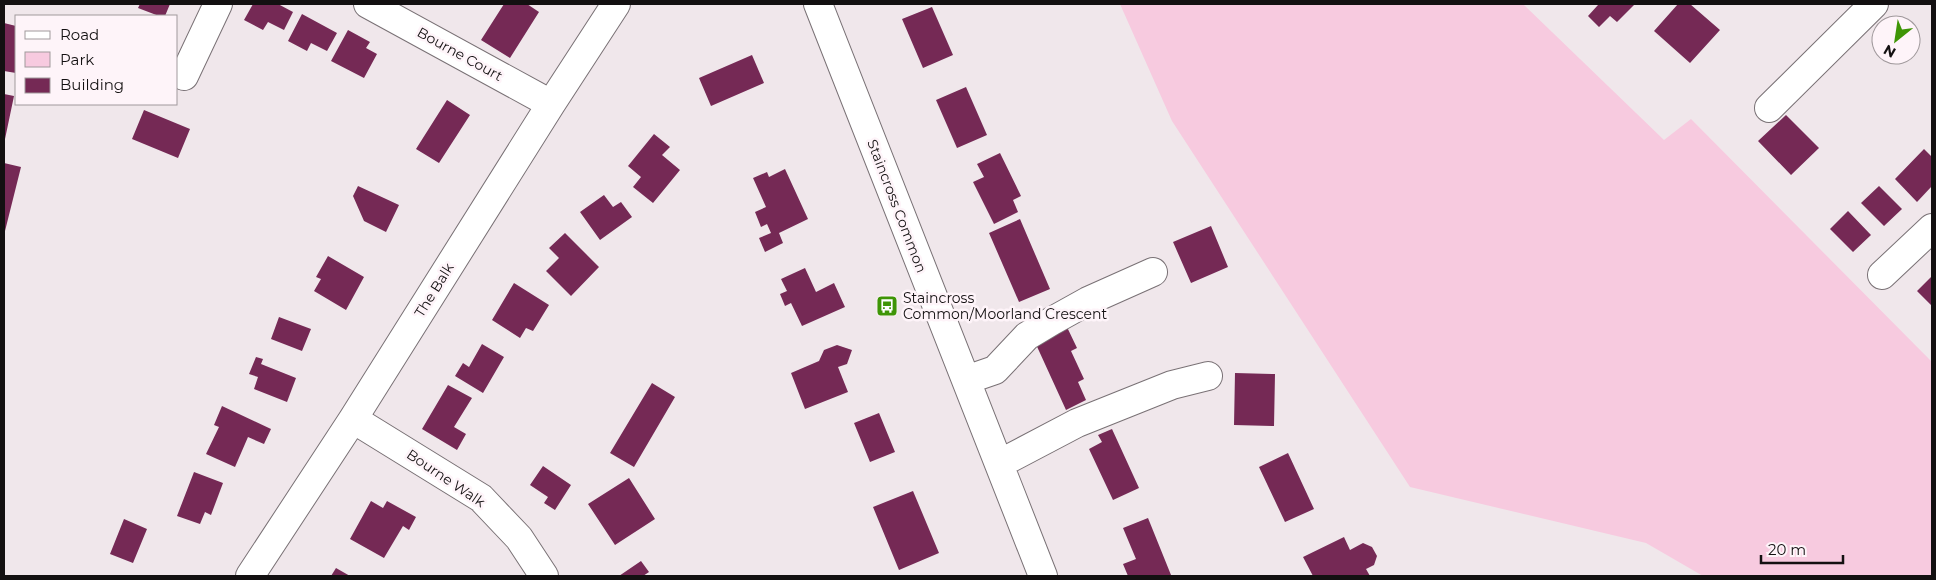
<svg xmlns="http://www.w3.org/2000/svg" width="1936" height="580" font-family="Montserrat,sans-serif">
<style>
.green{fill:#f7cadf}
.building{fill:#752955}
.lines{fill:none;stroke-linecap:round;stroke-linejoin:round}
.minor-casing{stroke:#797175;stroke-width:30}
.minor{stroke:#fff;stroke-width:28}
.labels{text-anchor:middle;stroke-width:5;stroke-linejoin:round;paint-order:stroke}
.street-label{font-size:14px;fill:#131011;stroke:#fef4f9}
.poi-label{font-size:14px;fill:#131011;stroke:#fef4f9;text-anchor:start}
</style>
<rect width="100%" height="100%" fill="#f0e7eb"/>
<!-- green -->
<path class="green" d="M1120 4H1523L1664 140 1691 119 1932 362V576H1703L1646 543 1410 487 1172 121Z"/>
<!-- building -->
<path class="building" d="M140 4H170L165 16H159L138 8Z
M253 4H278L293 12 284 30 268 22 263 30 244 20Z
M504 4H527L539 12 510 58 481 40Z
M1597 4H1635L1617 22 1610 16 1599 27 1588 16 1598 5Z
M1678 4H1690L1720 30 1690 63 1654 31Z
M932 7 953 55 923 68 902 19Z
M302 14 337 33 327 51 311 43 307 51 288 41Z
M4 23 16 26V73L4 71Z
M348 30 370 42 366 48 377 54 364 78 331 61Z
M752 55 764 83 711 106 699 78Z
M966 87 987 135 957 148 936 100Z
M4 94 14 96 5 139H4Z
M447 100 470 115 439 163 416 149Z
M144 110 190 129 178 158 132 139Z
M1786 115 1819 148 1791 175 1758 141Z
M654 134 670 147 662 155 680 170 653 203 633 187 641 177 628 166Z
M1924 149 1932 157V186L1917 202 1895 179Z
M1000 153 1021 196 1013 200 1018 212 994 224 973 182 984 177 977 164Z
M4 163 21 167 4 235Z
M785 169 808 219 779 233 783 243 765 252 759 238 771 233 767 224 761 227 755 212 766 207 753 178 767 172 769 177Z
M358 186 399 205 386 232 364 221 353 196Z
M1879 186 1902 209 1884 226 1861 203Z
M604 195 613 207 621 202 632 217 600 240 580 212Z
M1848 211 1871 235 1853 252 1830 229Z
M1020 219 1050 289 1019 302 989 233Z
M1211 226 1228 267 1191 283 1173 242Z
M565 233 599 267 571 296 546 271 559 258 549 248Z
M328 256 364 277 346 310 314 291 321 279 316 277Z
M805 268 816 292 834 283 845 307 802 326 791 303 785 306 780 294 787 291 781 279Z
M1932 276V306L1917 291Z
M514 283 549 305 533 331 526 328 520 338 492 320Z
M279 317 311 329 302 351 271 339Z
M1066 325 1077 348 1071 351 1084 379 1078 382 1086 400 1066 410 1034 340Z
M482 344 504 357 483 393 455 376 463 363 469 367Z
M837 345 852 350 847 364 838 367 848 392 805 409 791 373 819 361 824 350Z
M256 357 263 359 261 364 296 378 287 402 254 389 258 377 249 374Z
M1235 373 1275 374 1274 426 1234 425Z
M652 383 675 397 634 467 610 453Z
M448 385 472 398 454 427 466 434 457 450 422 429Z
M222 406 271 429 264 444 248 437 235 467 206 454 219 427 214 425Z
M879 413 895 452 870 462 854 423Z
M1112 429 1139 488 1113 500 1089 449 1102 442 1098 435Z
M1288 453 1314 509 1285 522 1259 467Z
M543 466 571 485 555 510 544 503 548 497 530 485Z
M194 472 223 483 211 515 205 512 200 524 177 516Z
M629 478 655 519 615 545 588 504Z
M913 491 939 553 899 570 873 507Z
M371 501 383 508 387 501 416 517 409 530 403 526 384 558 350 539Z
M1148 518 1171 575 1168 576H1128L1123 564 1136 559 1123 528Z
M124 519 147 529 133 563 110 554Z
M1344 537 1350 550 1363 543 1372 547 1377 556 1374 565 1366 569 1370 576H1313L1303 557Z
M641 561 649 572 643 576H619Z
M336 568 350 576H331Z"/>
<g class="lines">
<!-- minor casing -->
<g class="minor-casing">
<path id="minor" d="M368 4 551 104
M818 4 1043 576
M184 76 218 4
M1769 108 1874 4
M1882 275 1932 228
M966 380 995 370 1027 336 1052 321 1088 301 1153 272
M353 419 481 498 519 538 544 576
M999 464 1077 423 1172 385 1208 376
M250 576 353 419 551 104 616 4"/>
</g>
<!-- minor -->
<use href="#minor" class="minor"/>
</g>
<!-- icons -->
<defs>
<g id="bus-square" transform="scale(1.125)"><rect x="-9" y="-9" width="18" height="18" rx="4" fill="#3e9506" stroke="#fef4f9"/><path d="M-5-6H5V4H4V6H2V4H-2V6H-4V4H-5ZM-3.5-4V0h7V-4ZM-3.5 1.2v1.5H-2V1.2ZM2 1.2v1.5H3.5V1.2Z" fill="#fff"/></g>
</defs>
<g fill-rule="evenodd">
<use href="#bus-square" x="887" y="306"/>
</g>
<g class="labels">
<!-- street labels -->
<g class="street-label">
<text transform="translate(460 54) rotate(29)" y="5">Bourne Court</text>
<text transform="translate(897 206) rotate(69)" y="5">Staincross Common</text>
<text transform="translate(434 290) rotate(-58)" y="5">The Balk</text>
<text transform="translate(446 478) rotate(34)" y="5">Bourne Walk</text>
</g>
<!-- poi labels -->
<g class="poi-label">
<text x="903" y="303">Staincross<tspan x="903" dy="16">Common/Moorland Crescent</tspan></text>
</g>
</g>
<!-- border -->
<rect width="1936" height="580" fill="none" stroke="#131011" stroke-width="10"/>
<!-- legend -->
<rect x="15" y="15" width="162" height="90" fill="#fef4f9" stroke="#a0999c"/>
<rect x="25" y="31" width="25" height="8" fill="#ffffff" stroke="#a0999c"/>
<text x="60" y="40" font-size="15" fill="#131011">Road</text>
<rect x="25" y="52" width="25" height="15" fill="#f7cadf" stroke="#a0999c"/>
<text x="60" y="65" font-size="15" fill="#131011">Park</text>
<rect x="25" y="78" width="25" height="15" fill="#752955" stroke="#a0999c"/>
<text x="60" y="90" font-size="15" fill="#131011">Building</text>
<!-- north arrow -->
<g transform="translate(1896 40) rotate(210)"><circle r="24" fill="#fef4f9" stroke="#a0999c"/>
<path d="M0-4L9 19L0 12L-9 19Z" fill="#3e9506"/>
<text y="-8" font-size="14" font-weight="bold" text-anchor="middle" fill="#131011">N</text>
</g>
<!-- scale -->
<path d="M1761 555v8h82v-8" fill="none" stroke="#131011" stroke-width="2.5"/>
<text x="1768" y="555" font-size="15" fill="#131011" stroke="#fef4f9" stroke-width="4" paint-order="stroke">20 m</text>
</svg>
